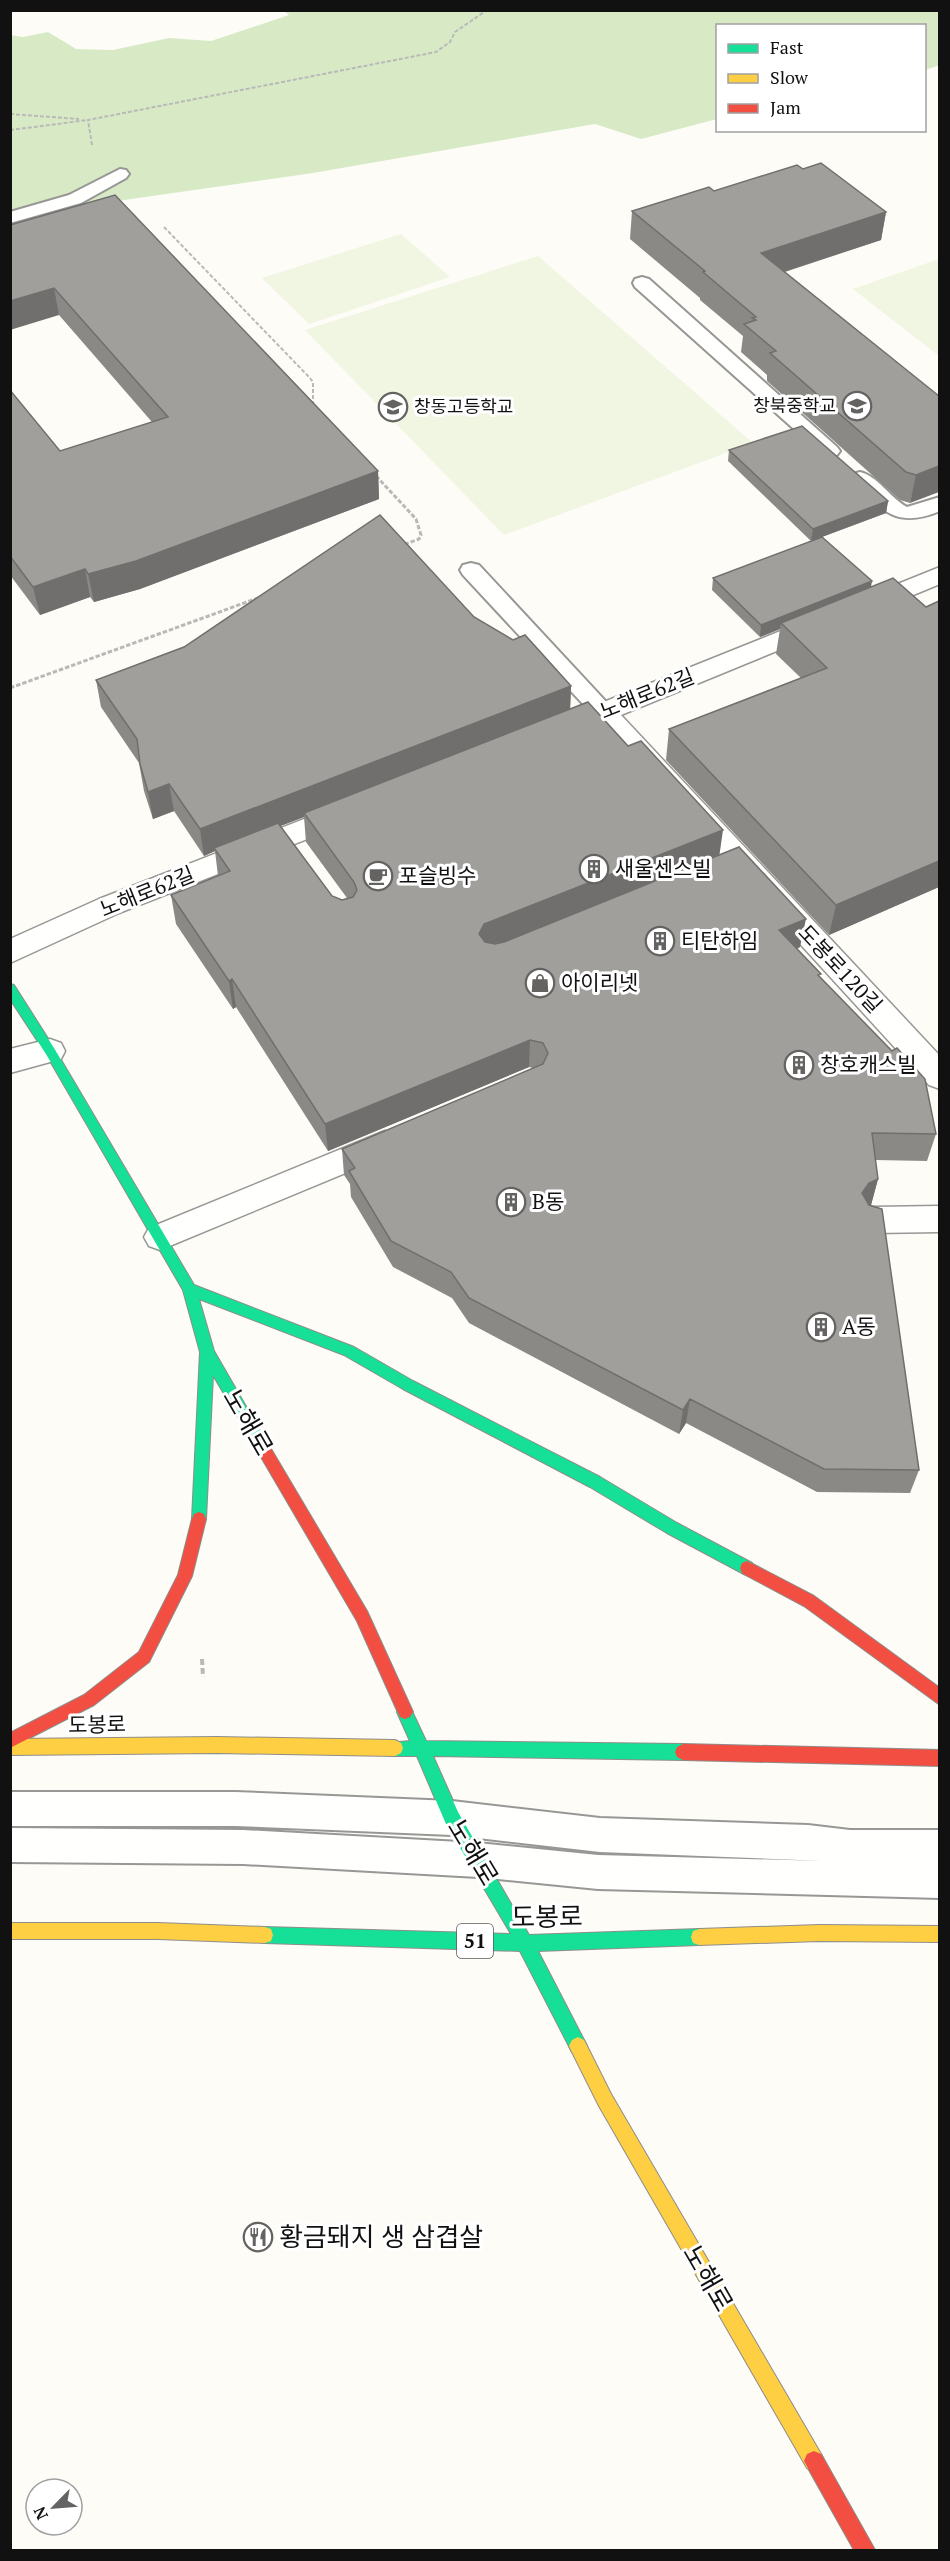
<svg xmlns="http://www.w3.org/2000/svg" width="950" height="2561" font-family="'PT Serif','Noto Sans KR',serif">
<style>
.forest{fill:#d8eac5}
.pitch{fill:#f0f6e1}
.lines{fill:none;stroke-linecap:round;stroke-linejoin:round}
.lane-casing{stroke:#979795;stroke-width:4}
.street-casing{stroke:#979795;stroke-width:3}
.fast-casing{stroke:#8e8d8b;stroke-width:2}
.slow-casing{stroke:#8e8d8b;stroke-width:2}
.jam-casing{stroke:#8e8d8b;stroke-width:2}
.path-far2{stroke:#b9b9b8;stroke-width:2;stroke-dasharray:4 2;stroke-linecap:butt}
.path-far1{stroke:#b9b9b8;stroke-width:3;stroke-dasharray:4.5 2;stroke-linecap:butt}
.path{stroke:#b9b9b8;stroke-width:4;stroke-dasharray:6 3;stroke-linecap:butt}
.lane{fill:#fffffe;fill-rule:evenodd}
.street{fill:#fffffe;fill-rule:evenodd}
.fast{fill:#16e098;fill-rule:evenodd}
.slow{fill:#ffcf43;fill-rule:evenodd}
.jam{fill:#f24e42;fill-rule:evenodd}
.wall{fill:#8a8986;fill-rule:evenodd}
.shaded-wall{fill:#716f6d}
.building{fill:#a19f9c;stroke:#716f6d;stroke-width:1.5}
.labels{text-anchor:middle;stroke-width:6;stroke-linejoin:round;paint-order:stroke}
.far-poi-label{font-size:18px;fill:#111;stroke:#fff;text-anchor:end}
.shield{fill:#fff;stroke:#585858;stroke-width:1.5}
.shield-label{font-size:20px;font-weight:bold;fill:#111}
.street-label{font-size:21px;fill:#111;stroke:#fff}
.poi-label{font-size:21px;fill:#111;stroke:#fff;text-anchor:start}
.near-street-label{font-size:26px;fill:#111;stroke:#fff}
.near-poi-label{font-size:26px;fill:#111;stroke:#fff;text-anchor:start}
</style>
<rect width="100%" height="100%" fill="#fdfcf7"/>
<!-- forest -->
<path class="forest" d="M283 10H939L940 65 925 70 924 26H718L717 119 641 139 595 124 313 173 82 206 11 213 10 35 23 37 48 32 76 49 113 50 169 38 211 41 289 15Z"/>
<!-- pitch -->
<path class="pitch" d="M401 234 450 277 309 324 262 278Z
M538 256 753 443 504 535 305 330Z
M939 259H940L939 356 853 289Z"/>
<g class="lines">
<!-- lane casing -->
<g class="lane-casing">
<path id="lane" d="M120 169 126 170 129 174 126 178 81 203 10 223V212L69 195Z
M642 277 649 279 837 447 840 451 837 455H823L635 287 633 283 635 279Z
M860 472C878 476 890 498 907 507L940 497V511C897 529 882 511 853 482L850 478 853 474Z
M471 563 479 565 611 707 614 712 611 717 603 720 595 717 463 575 460 570 463 565Z
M10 1792H235L452 1801 600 1818 808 1825 850 1830H940V1898L598 1889 478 1877 243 1864 10 1862V1828L243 1830 478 1843 598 1855 824 1861 600 1852 452 1835 235 1826H10Z"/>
</g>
<!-- street casing -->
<g class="street-casing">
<path id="street" d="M940 567V584L621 715 940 1056V1089L929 1085 599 724 558 739 549 736 545 730 549 724Z
M348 802 358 805 362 812 358 819 119 913 10 963V939L99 899Z
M50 1039 61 1043 65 1051 61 1059 10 1073V1049Z
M385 1131 396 1134 401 1143 396 1152 160 1250 149 1246 144 1237 149 1228Z
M940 1206V1232L873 1233 862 1229 857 1220 862 1211 873 1207Z"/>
</g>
<!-- fast casing -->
<g class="fast-casing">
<path id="fast" d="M10 984 14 985 54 1048 194 1285 354 1347 413 1381 600 1477 677 1523 752 1563 754 1568 752 1573 747 1575 742 1573 667 1533 590 1487 403 1389 344 1355 199 1299 214 1351 266 1441 264 1445 259 1447 254 1445 213 1375 206 1519 204 1524 199 1526 194 1524 192 1519 200 1352 183 1290 46 1054 10 999Z
M405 1705 410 1707 426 1741 683 1744 689 1747 691 1752 689 1757 683 1760 433 1756 458 1812 529 1935 699 1929 705 1931 707 1937 705 1943 699 1945 538 1951 584 2040 587 2046 584 2052 578 2055 572 2052 520 1951 265 1943 259 1941 257 1935 259 1929 265 1927 511 1934 446 1824 417 1756H395L389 1753 387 1748 389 1743 410 1741 397 1712 400 1707Z"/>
</g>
<!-- slow casing -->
<g class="slow-casing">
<path id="slow" d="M217 1737 395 1740 401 1743 403 1748 401 1753 395 1756 217 1753 10 1755V1739Z
M10 1923H158L265 1927 271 1929 273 1935 271 1941 265 1943 158 1939H10Z
M819 1925 940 1926V1942L819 1941 699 1945 693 1943 691 1937 693 1931 699 1929Z
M578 2037 584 2040 611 2094 821 2454 824 2461 821 2468 814 2471 807 2468 599 2106 569 2046 572 2040Z"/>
</g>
<!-- jam casing -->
<g class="jam-casing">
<path id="jam" d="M259 1435 264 1437 367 1611 413 1712 410 1717 405 1719 400 1717 357 1621 254 1445 252 1441 254 1437Z
M199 1512 204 1514 206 1519 192 1576 149 1662 94 1705 10 1748V1733L84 1695 139 1652 178 1575 192 1519 194 1514Z
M747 1561 814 1596 940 1688V1705L804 1606 742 1573 740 1568 742 1563Z
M683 1744 940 1750V1766L683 1760 677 1757 675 1752 677 1747Z
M814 2451 821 2454 875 2550H854L804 2461 807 2454Z"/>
</g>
<!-- path-far2 -->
<path class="path-far2" d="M10 114 79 119
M10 130 88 120
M92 145 88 120 436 52 450 42 455 32 487 10
M164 227 309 377 313 382V406"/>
<!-- path-far1 -->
<path class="path-far1" d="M376 476 416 519 421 535 419 539 403 545
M10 688 258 598"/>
<!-- path -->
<path class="path" d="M202 1659 203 1677"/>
<!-- lane -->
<use href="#lane" class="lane"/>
<!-- street -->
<use href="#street" class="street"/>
<!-- fast -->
<use href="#fast" class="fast"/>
<!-- slow -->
<use href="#slow" class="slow"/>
<!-- jam -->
<use href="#jam" class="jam"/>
</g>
<!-- wall -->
<path class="wall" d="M803 169 886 212 881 240 785 272 939 396 910 503 900 500 767 381V375L741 352 743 336 700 300V298L630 239 632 211Z
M10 225 378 471 379 499 140 589 94 602 90 597 40 615 10 575V390L60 451 152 422 59 315Z
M729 450 888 501 886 513 822 537 871 587 926 607 939 601V887L829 935 666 760 669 729 801 678 776 654 780 629 760 637 712 590 713 578 811 541 728 461Z
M474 617 571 686 570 709 719 855 800 947 797 949 820 977 936 1134 927 1161 875 1160 878 1179 871 1205 919 1470 910 1493 817 1492 686 1423 679 1434 469 1323 452 1298 393 1267 351 1197 350 1184 344 1175 342 1149 533 1068 529 1067 328 1151 236 1007 233 1009 176 924 171 895 218 876 215 851 204 856 174 811 153 819 144 791 139 763 101 707 96 680ZM304 817 306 842 347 898 342 900 332 896 280 826Z"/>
<!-- shaded-wall -->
<path class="shaded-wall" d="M886 212 881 240 758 280 761 253Z
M54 288 59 315 10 330V301Z
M939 466V492L910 503 916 475Z
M378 471 379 499 140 589 94 602 88 574Z
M888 501 886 513 811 541 813 529Z
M85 569 90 597 40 615 33 587Z
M872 581 870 593 781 623 780 629 760 637 761 625Z
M571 686 570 713 304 813V817L216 851 214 848 215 851 204 856 200 829Z
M169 784 174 811 153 819 148 792Z
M723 830 719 858 484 952 479 934 484 924Z
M939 861V887L829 935 836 905Z
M806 919 800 947 774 958 779 930Z
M232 979 236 1007 233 1009 229 981Z
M530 1040 529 1067 328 1151 325 1124Z
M878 1179 871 1205 861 1209 862 1193 869 1183Z
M690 1399 686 1423 679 1434 683 1410Z"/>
<!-- building -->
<path class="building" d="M821 163 886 212 761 253 939 396V466L916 475 906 472 770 353 776 351 744 324 756 320 752 318 756 317 703 272 705 271 632 211 709 187 714 191 797 165 803 169Z
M115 195 378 471 136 561 88 574 85 569 33 587 10 556V390L60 451 168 417 54 288 10 301V225Z
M802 426 888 501 813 529 729 450Z
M380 515 474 617 513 640 525 635 571 686 200 829 169 784 148 792 140 764 137 739 96 680 184 647Z
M822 537 872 581 761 625 713 578Z
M893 578 926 607 939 601V861L836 905 669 729 827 668 781 623Z
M588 702 628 746 641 741 723 830 484 924 479 934 485 942 495 944 504 942 739 847 806 919 779 930 821 974 818 975 892 1051 897 1048 925 1079 936 1134 872 1133 878 1179 869 1183 862 1193 869 1205 882 1209 919 1470 824 1469 690 1399 683 1410 469 1298 451 1272 391 1241 349 1171 355 1168 342 1149 543 1064 548 1053 543 1043 530 1040 325 1124 232 979 229 981 171 895 230 871 214 848 278 823 332 896 342 900 353 897 357 890 354 882 304 813Z"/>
<!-- icons -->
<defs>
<g id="school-ring" transform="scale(1.5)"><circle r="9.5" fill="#fff" stroke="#646362" stroke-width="1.5"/><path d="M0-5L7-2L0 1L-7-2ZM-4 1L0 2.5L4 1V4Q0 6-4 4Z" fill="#646362"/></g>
<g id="building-ring" transform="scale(1.5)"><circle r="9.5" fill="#fff" stroke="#646362" stroke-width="1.5"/><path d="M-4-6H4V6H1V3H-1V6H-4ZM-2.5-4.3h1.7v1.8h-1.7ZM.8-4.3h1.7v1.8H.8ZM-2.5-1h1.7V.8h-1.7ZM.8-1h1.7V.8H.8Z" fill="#646362"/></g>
<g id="cafe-ring" transform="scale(1.5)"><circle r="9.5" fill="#fff" stroke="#646362" stroke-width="1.5"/><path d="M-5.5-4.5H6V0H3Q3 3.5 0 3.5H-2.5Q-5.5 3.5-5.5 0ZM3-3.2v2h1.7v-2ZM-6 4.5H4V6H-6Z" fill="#646362"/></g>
<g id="shop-ring" transform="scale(1.5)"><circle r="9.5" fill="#fff" stroke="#646362" stroke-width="1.5"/><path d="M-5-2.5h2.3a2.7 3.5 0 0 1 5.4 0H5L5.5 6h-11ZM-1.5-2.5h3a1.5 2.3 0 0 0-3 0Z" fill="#646362"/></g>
<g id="restaurant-ring" transform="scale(1.5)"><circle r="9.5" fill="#fff" stroke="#646362" stroke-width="1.5"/><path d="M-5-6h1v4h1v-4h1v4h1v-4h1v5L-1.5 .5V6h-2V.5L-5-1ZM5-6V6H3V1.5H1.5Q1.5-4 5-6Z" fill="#646362"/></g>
</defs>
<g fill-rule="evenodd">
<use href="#school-ring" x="857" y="406"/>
<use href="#school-ring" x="393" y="407"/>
<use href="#building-ring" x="594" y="869"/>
<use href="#cafe-ring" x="378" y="876"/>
<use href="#building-ring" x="660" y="941"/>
<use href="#shop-ring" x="540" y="983"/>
<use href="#building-ring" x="799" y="1065"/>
<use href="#building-ring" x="511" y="1202"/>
<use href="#building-ring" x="821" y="1327"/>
<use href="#restaurant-ring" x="258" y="2237"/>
</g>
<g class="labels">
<!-- far-poi labels -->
<g class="far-poi-label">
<text x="836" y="412">창북중학교</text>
<text x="414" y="413" text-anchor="start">창동고등학교</text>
</g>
<!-- shield labels -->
<rect class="shield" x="457" y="1924" width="36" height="34" rx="4.5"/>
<g class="shield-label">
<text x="475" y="1948">51</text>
</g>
<!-- street labels -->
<g class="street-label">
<text transform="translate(647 694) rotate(-22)" y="7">노해로62길</text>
<text transform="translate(147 892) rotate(-22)" y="7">노해로62길</text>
<text transform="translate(840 969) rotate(47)" y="7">도봉로120길</text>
<text transform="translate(97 1725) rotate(-1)" y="7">도봉로</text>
</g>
<!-- poi labels -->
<g class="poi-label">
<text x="615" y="876">새울센스빌</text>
<text x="399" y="883">포슬빙수</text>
<text x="681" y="948">티탄하임</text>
<text x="561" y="990">아이리넷</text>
<text x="820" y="1072">창호캐스빌</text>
<text x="532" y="1209">B동</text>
<text x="842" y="1334">A동</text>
</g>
<!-- near-street labels -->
<g class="near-street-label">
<text transform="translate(248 1422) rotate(60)" y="9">노해로</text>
<text transform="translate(473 1852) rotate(59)" y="9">노해로</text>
<text transform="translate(547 1917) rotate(-1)" y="9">도봉로</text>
<text transform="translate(708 2278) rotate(60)" y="9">노해로</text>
</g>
<!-- near-poi labels -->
<g class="near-poi-label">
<text x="279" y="2246">황금돼지 생 삼겹살</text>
</g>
</g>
<!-- border -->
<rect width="950" height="2561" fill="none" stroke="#111111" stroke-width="24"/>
<!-- legend -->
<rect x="716" y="24" width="210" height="108" fill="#ffffff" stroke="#a0a0a0" stroke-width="1.5"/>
<rect x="728" y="44" width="30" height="9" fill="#16e098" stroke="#a0a0a0" stroke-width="1.5"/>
<text x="770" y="54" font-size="18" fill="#111111">Fast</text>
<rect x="728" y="74" width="30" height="9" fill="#ffcf43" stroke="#a0a0a0" stroke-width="1.5"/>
<text x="770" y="84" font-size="18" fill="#111111">Slow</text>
<rect x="728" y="104" width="30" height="9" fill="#f24e42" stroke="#a0a0a0" stroke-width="1.5"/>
<text x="770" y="114" font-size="18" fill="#111111">Jam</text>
<!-- north arrow -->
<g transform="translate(54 2507) rotate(245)"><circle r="28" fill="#ffffff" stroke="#a0a0a0" stroke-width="1.5"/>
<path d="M0-4.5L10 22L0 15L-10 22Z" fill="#646362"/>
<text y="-9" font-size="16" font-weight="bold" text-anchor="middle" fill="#111111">N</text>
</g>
</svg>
